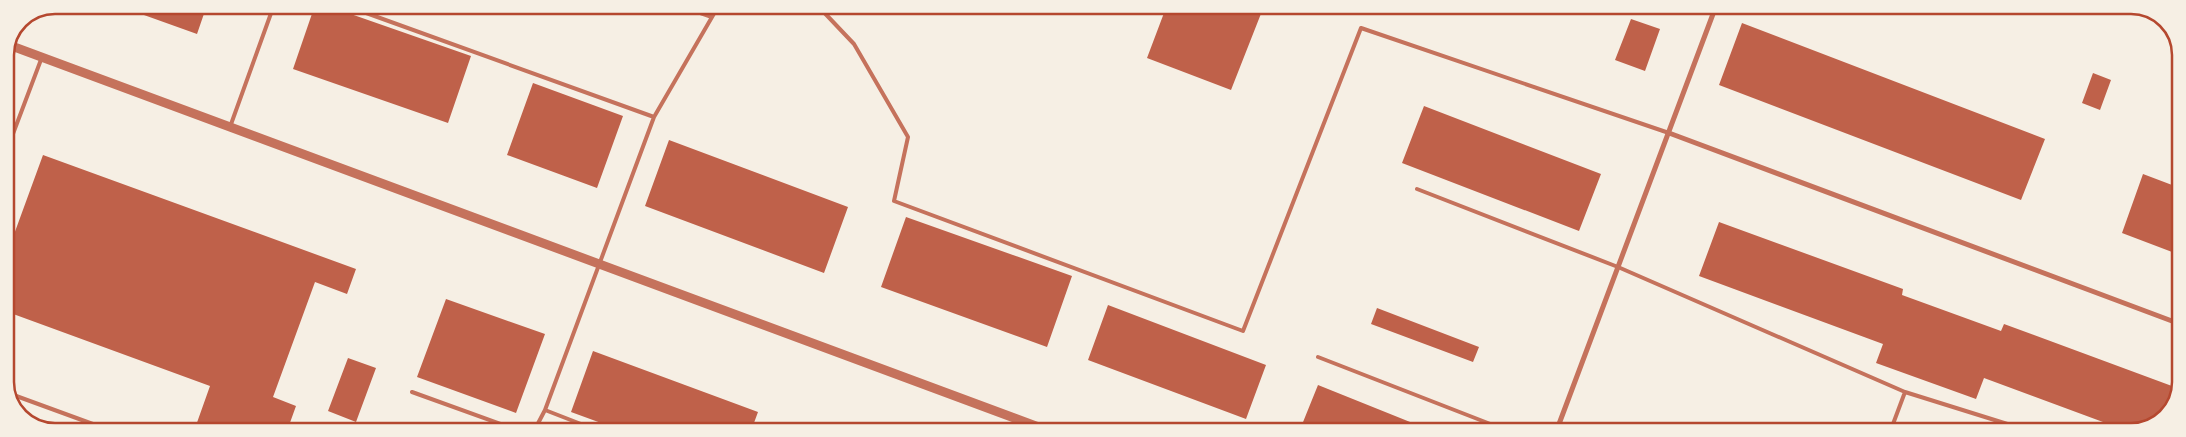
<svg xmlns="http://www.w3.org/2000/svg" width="2186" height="437" font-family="'PT Sans',sans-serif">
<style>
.building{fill:#bf614a}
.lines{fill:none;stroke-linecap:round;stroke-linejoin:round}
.service{stroke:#c5725c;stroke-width:4}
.minor{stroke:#c5725c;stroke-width:5}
.tertiary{stroke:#c5725c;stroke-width:9}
.rim{fill:none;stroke:#b5482f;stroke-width:2.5}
</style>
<rect width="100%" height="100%" fill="#f6efe4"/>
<!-- building -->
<path class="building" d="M116 5H207L197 34Z
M315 5H325L471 56 448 123 293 69Z
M1167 5 1264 6 1231 90 1147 58Z
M1631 19 1660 29 1645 71 1615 60Z
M1742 23 2045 139 2021 200 1719 85Z
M2093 73 2111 80 2100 110 2082 103Z
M533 83 623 116 597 188 507 155Z
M1424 106 1601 174 1579 231 1402 163Z
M669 140 848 207 824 273 645 206Z
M43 155 356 269 347 294 315 282 273 397 296 406 287 431H194L210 386 5 311V259Z
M2143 174 2180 188V255L2122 233Z
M906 217 1072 276 1047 347 881 287Z
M1719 222 1903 289 1902 295 2001 331 2004 324 2180 389 2179 394 2164 420 2130 432 1984 378 1976 399 1876 363 1883 344 1699 276Z
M446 299 545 334 516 413 417 377Z
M1108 305 1266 365 1246 419 1088 360Z
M1377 308 1479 347 1473 362 1371 324Z
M593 351 758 412 751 431H623L571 412Z
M348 358 376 368 356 422 328 411Z
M1318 385 1435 432H1299Z"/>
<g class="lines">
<!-- service -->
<path class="service" d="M344 5 654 117
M677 5 712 17
M817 5 854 44 908 137 894 201 1243 331 1361 28 1669 133
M230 127 274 5
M5 155 42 57
M1417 189 1618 267 1905 392 2033 432
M1318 357 1511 432
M412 392 520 431
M8 393 112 431
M545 410 654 117 719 5
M534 431 545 410 599 431
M1890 432 1905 392"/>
<!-- minor -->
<path class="minor" d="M1669 133 2180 324
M1556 432 1716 6"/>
<!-- tertiary -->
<path class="tertiary" d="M9 45 1052 432"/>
</g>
<!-- crop -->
<path d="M0 0H2186V437H0ZM55 14H2131A41 41 0 0 1 2172 55V382A41 41 0 0 1 2131 423H55A41 41 0 0 1 14 382V55A41 41 0 0 1 55 14Z" fill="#f6efe4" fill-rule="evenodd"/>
<path class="rim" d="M55 14H2131A41 41 0 0 1 2172 55V382A41 41 0 0 1 2131 423H55A41 41 0 0 1 14 382V55A41 41 0 0 1 55 14Z"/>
</svg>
